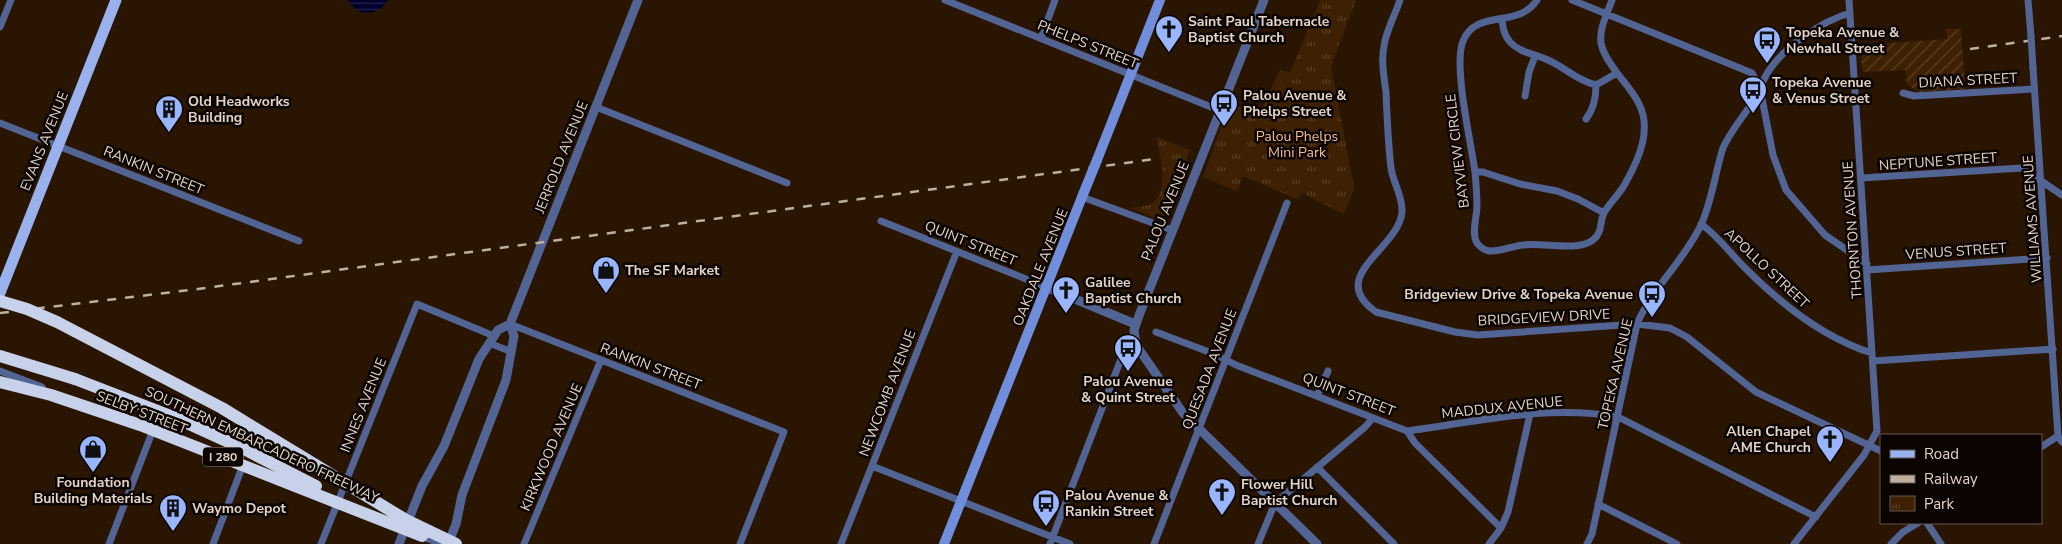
<svg xmlns="http://www.w3.org/2000/svg" width="2062" height="544" font-family="'Nunito Sans',sans-serif">
<style>
.park{fill:url(#park-tufts)}
.garden{fill:url(#garden-furrows)}
.water{fill:url(#water-rules)}
.lines{fill:none;stroke-linecap:round;stroke-linejoin:round}
.minor{stroke:#516494;stroke-width:7}
.tertiary{stroke:#516494;stroke-width:9}
.secondary{stroke:#708edb;stroke-width:10}
.primary{stroke:#99b1ed;stroke-width:11}
.motorway{stroke:#c7d1e9;stroke-width:12}
.rail{stroke:#beafa1;stroke-width:2.5;stroke-dasharray:9 9;stroke-linecap:butt}
.minor-bridge{stroke:#516494;stroke-width:7}
.secondary-bridge{stroke:#708edb;stroke-width:10}
.motorway-bridge{stroke:#c7d1e9;stroke-width:12}
.labels{text-anchor:middle;stroke-width:5;stroke-linejoin:round;paint-order:stroke}
.shield{fill:#0c0401;stroke:#a1958c;stroke-width:1}
.shield-label{font-size:12px;font-weight:bold;fill:#e1d3c7}
.poi-label{font-size:14px;font-weight:bold;fill:#e1d3c7;stroke:#0c0401;text-anchor:start}
.street-label{font-size:14px;fill:#e1d3c7;stroke:#0c0401}
.park-label{font-size:14px;fill:#f4be8e;stroke:#0c0401}
</style>
<defs>
<pattern id="park-tufts" width="24" height="20" patternUnits="userSpaceOnUse" patternTransform="scale(1.25)"><rect width="24" height="20" fill="#3e2102"/><path d="M3 7l-1-3M5 7V3M7 7l1-3M15 17l-1-3M17 17v-4M19 17l1-3" fill="none" stroke="#5a4025"/></pattern>
<pattern id="garden-furrows" width="10" height="10" patternUnits="userSpaceOnUse" patternTransform="scale(1.25)"><rect width="10" height="10" fill="#3e2102"/><path d="M-1 1l2-2M0 10L10 0M9 11l2-2" fill="none" stroke="#5a4025"/></pattern>
<pattern id="water-rules" width="6" height="5" patternUnits="userSpaceOnUse" patternTransform="scale(1.25)"><rect width="6" height="5" fill="#01002d"/><path d="M0 2.5h6" fill="none" stroke="#26244a"/></pattern>
</defs>
<rect width="100%" height="100%" fill="#2a1502"/>
<!-- park -->
<path class="park" d="M1320 0H1356L1331 66 1354 188 1344 214 1302 193 1297 199 1243 176 1237 191 1203 177 1229 104 1259 115 1280 70 1290 73Z
M1157 137 1190 150 1162 221 1130 208C1135 207 1141 207 1146 206 1173 197 1159 157 1157 137Z"/>
<!-- garden -->
<path class="garden" d="M1946 29H1961L1965 89 1920 92 1907 85 1905 70 1862 72 1860 45 1947 39Z"/>
<!-- water -->
<path class="water" d="M348 0H388C379 16 357 18 348 0Z"/>
<g class="lines">
<!-- minor -->
<path class="minor" d="M945 0 1221 111
M1400 0C1395 15 1386 31 1384 46 1381 61 1384 77 1386 92 1387 117 1388 143 1391 168 1393 183 1403 196 1402 212 1399 249 1325 276 1376 312L1455 332 1478 335 1637 324 1670 328 1687 337 1756 392 1881 451
M1537 0C1519 29 1476 8 1463 41 1453 65 1471 142 1475 172 1476 183 1477 194 1477 206 1477 216 1471 233 1477 243 1480 247 1484 250 1489 251 1500 252 1512 246 1523 245 1542 242 1578 252 1593 240 1603 232 1599 223 1604 213 1609 203 1621 193 1626 182 1639 159 1652 129 1639 104 1634 93 1625 83 1617 73 1611 64 1603 55 1601 43 1599 29 1607 14 1612 0
M1572 0 1752 73 1760 88 1773 155 1786 190 1825 235 1867 264
M2028 0 2031 36
M1502 20C1503 28 1504 35 1510 42 1520 53 1535 54 1548 60 1566 68 1576 80 1596 85L1617 73
M0 27 11 0
M1041 38 1055 0
M2033 68 2058 436 2062 442
M1903 93 1914 96 2034 89
M1525 96 1529 72 1535 56
M596 107 787 183
M1586 119C1594 109 1596 97 1596 85
M0 123 299 241
M1475 172H1483L1520 184 1557 191 1578 199 1604 213
M1861 178 2022 168 2062 195
M1082 197 1172 230
M881 221 1046 287
M1701 224C1718 236 1730 253 1745 268 1781 304 1823 338 1872 353
M1867 270 2047 258
M510 324 784 432 740 544
M1156 332 1217 355 1236 365 1407 431 1415 443 1501 528
M489 343 512 352
M1873 361 2053 349
M0 371 42 387
M1317 396 1328 371
M1407 431C1476 422 1548 404 1618 417L1816 517
M2041 447 2058 436
M872 466 1070 544
M1317 467 1394 544
M1598 504 1677 544
M1927 523 1941 544
M419 535 441 544
M109 544 153 430
M213 544 243 465
M321 544 417 304 494 336
M524 544 601 360
M841 544 957 251
M1050 544 1126 346 1134 338
M1154 544 1287 203
M1258 544 1275 503 1365 427 1372 419
M1489 544 1501 528 1508 512 1530 414
M1587 544 1592 534 1637 324C1652 288 1684 261 1701 225 1712 201 1715 173 1723 148 1729 134 1741 119 1750 106 1757 94 1762 81 1770 69 1786 46 1822 21 1850 13
M1794 544 1864 455 1877 431 1849 0
M1891 544 1903 532 1918 523"/>
<!-- tertiary -->
<path class="tertiary" d="M1264 0 1140 313 1134 330 1136 345 1183 413 1317 544
M1046 287 1135 324
M399 544 422 486 444 446 479 359 498 330 510 324 638 0
M448 544 456 524 462 495 506 380 514 336 510 324"/>
<!-- secondary -->
<path class="secondary" d="M1097 160 1160 0
M944 544 1082 197"/>
<!-- primary -->
<path class="primary" d="M0 293 116 0"/>
<!-- motorway -->
<path class="motorway" d="M0 356 75 379"/>
<!-- rail -->
<path class="rail" d="M1970 49 2062 36
M0 313 198 289 1155 159"/>
<!-- minor-bridge -->
<path class="minor-bridge" d="M2031 36 2033 68"/>
<!-- secondary-bridge -->
<path class="secondary-bridge" d="M1082 197 1097 160"/>
<!-- motorway-bridge -->
<path class="motorway-bridge" d="M0 301 27 309 57 322 222 408 406 520 456 544
M75 379 176 418 244 449 316 486
M0 382 51 395 140 425 422 536"/>
</g>
<!-- icons -->
<defs>
<g id="church-pin" transform="scale(1.4375)"><path d="M0 17L-7.5 6A9.5 9.5 0 1 1 7.5 6Z" fill="#99b5fd" stroke="#0c0401"/><path d="M-1.2-6h2.4v3.5h3.3v2.4h-3.3V6h-2.4V-.1h-3.3v-2.4h3.3Z" fill="#111"/></g>
<g id="bus-pin" transform="scale(1.4375)"><path d="M0 17L-7.5 6A9.5 9.5 0 1 1 7.5 6Z" fill="#99b5fd" stroke="#0c0401"/><path d="M-5-6H5V4H4V6H2V4H-2V6H-4V4H-5ZM-3.5-4V0h7V-4ZM-3.5 1.2v1.5H-2V1.2ZM2 1.2v1.5H3.5V1.2Z" fill="#111"/></g>
<g id="building-pin" transform="scale(1.4375)"><path d="M0 17L-7.5 6A9.5 9.5 0 1 1 7.5 6Z" fill="#99b5fd" stroke="#0c0401"/><path d="M-4-6H4V6H1V3H-1V6H-4ZM-2.5-4.3h1.7v1.8h-1.7ZM.8-4.3h1.7v1.8H.8ZM-2.5-1h1.7V.8h-1.7ZM.8-1h1.7V.8H.8Z" fill="#111"/></g>
<g id="shop-pin" transform="scale(1.4375)"><path d="M0 17L-7.5 6A9.5 9.5 0 1 1 7.5 6Z" fill="#99b5fd" stroke="#0c0401"/><path d="M-5-2.5h2.3a2.7 3.5 0 0 1 5.4 0H5L5.5 6h-11ZM-1.5-2.5h3a1.5 2.3 0 0 0-3 0Z" fill="#111"/></g>
</defs>
<g fill-rule="evenodd">
<use href="#church-pin" x="1169" y="29"/>
<use href="#bus-pin" x="1767" y="40"/>
<use href="#bus-pin" x="1753" y="90"/>
<use href="#bus-pin" x="1224" y="103"/>
<use href="#building-pin" x="169" y="109"/>
<use href="#shop-pin" x="606" y="270"/>
<use href="#church-pin" x="1066" y="290"/>
<use href="#bus-pin" x="1652" y="294"/>
<use href="#bus-pin" x="1128" y="348"/>
<use href="#church-pin" x="1830" y="439"/>
<use href="#shop-pin" x="93" y="449"/>
<use href="#church-pin" x="1222" y="492"/>
<use href="#bus-pin" x="1046" y="503"/>
<use href="#building-pin" x="173" y="508"/>
</g>
<g class="labels">
<!-- shield labels -->
<rect class="shield" x="203" y="447.5" width="40" height="19" rx="4"/>
<g class="shield-label">
<text x="223" y="461">I 280</text>
</g>
<!-- poi labels -->
<g class="poi-label">
<text x="1188" y="26">Saint Paul Tabernacle<tspan x="1188" dy="16">Baptist Church</tspan></text>
<text x="1786" y="37">Topeka Avenue &amp;<tspan x="1786" dy="16">Newhall Street</tspan></text>
<text x="1772" y="87">Topeka Avenue<tspan x="1772" dy="16">&amp; Venus Street</tspan></text>
<text x="1243" y="100">Palou Avenue &amp;<tspan x="1243" dy="16">Phelps Street</tspan></text>
<text x="188" y="106">Old Headworks<tspan x="188" dy="16">Building</tspan></text>
<text x="625" y="275">The SF Market</text>
<text x="1085" y="287">Galilee<tspan x="1085" dy="16">Baptist Church</tspan></text>
<text x="1633" y="299" text-anchor="end">Bridgeview Drive &amp; Topeka Avenue</text>
<text x="1128" y="386" text-anchor="middle">Palou Avenue<tspan x="1128" dy="16">&amp; Quint Street</tspan></text>
<text x="1811" y="436" text-anchor="end">Allen Chapel<tspan x="1811" dy="16">AME Church</tspan></text>
<text x="93" y="487" text-anchor="middle">Foundation<tspan x="93" dy="16">Building Materials</tspan></text>
<text x="1241" y="489">Flower Hill<tspan x="1241" dy="16">Baptist Church</tspan></text>
<text x="1065" y="500">Palou Avenue &amp;<tspan x="1065" dy="16">Rankin Street</tspan></text>
<text x="192" y="513">Waymo Depot</text>
</g>
<!-- street labels -->
<g class="street-label">
<text transform="translate(1088 44) rotate(22)" y="5">PHELPS STREET</text>
<text transform="translate(1968 80) rotate(-3)" y="5">DIANA STREET</text>
<text transform="translate(44 141) rotate(-68)" y="5">EVANS AVENUE</text>
<text transform="translate(1457 151) rotate(-97)" y="5">BAYVIEW CIRCLE</text>
<text transform="translate(561 157) rotate(-68)" y="5">JERROLD AVENUE</text>
<text transform="translate(1938 161) rotate(-4)" y="5">NEPTUNE STREET</text>
<text transform="translate(154 170) rotate(22)" y="5">RANKIN STREET</text>
<text transform="translate(1165 211) rotate(-68)" y="5">PALOU AVENUE</text>
<text transform="translate(2032 219) rotate(-94)" y="5">WILLIAMS AVENUE</text>
<text transform="translate(1852 230) rotate(-94)" y="5">THORNTON AVENUE</text>
<text transform="translate(971 243) rotate(22)" y="5">QUINT STREET</text>
<text transform="translate(1956 251) rotate(-4)" y="5">VENUS STREET</text>
<text transform="translate(1040 267) rotate(-68)" y="5">OAKDALE AVENUE</text>
<text transform="translate(1767 268) rotate(43)" y="5">APOLLO STREET</text>
<text transform="translate(1544 317) rotate(-3)" y="5">BRIDGEVIEW DRIVE</text>
<text transform="translate(651 366) rotate(21)" y="5">RANKIN STREET</text>
<text transform="translate(1209 369) rotate(-69)" y="5">QUESADA AVENUE</text>
<text transform="translate(1615 374) rotate(-77)" y="5">TOPEKA AVENUE</text>
<text transform="translate(887 393) rotate(-69)" y="5">NEWCOMB AVENUE</text>
<text transform="translate(1349 394) rotate(21)" y="5">QUINT STREET</text>
<text transform="translate(363 405) rotate(-68)" y="5">INNES AVENUE</text>
<text transform="translate(1502 407) rotate(-6)" y="5">MADDUX AVENUE</text>
<text transform="translate(142 412) rotate(21)" y="5">SELBY STREET</text>
<text transform="translate(262 444) rotate(25)" y="5">SOUTHERN EMBARCADERO FREEWAY</text>
<text transform="translate(551 447) rotate(-67)" y="5">KIRKWOOD AVENUE</text>
</g>
<!-- park labels -->
<g class="park-label">
<text x="1297" y="141">Palou Phelps<tspan x="1297" dy="16">Mini Park</tspan></text>
</g>
</g>
<!-- legend -->
<rect x="1880" y="434" width="162" height="90" fill="#0c0401" stroke="#615750"/>
<rect x="1890" y="450" width="25" height="8" fill="#99b1ed" stroke="#615750"/>
<text x="1924" y="459" font-size="15" fill="#e1d3c7">Road</text>
<rect x="1890" y="475" width="25" height="8" fill="#beafa1" stroke="#615750"/>
<text x="1924" y="484" font-size="15" fill="#e1d3c7">Railway</text>
<rect x="1890" y="496" width="25" height="15" fill="url(#park-tufts)" stroke="#615750"/>
<text x="1924" y="509" font-size="15" fill="#e1d3c7">Park</text>
</svg>
